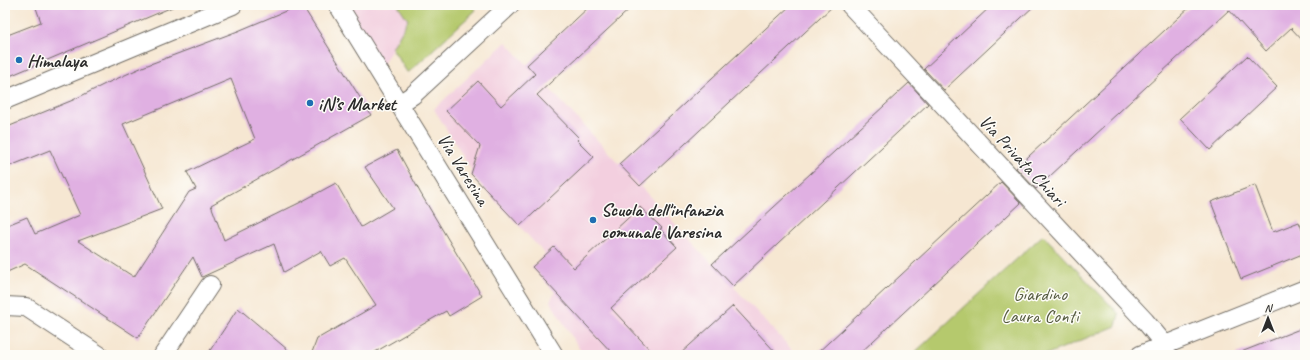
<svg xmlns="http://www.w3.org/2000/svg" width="1310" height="360" font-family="Caveat,sans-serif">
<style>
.built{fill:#f3cfdf}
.green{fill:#b5c96d;stroke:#707a4c}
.building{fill:#e0b0e2;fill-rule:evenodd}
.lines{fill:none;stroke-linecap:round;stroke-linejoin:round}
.minor-casing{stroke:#726d65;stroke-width:20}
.minor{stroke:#fff;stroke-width:18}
.poi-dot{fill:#1f6fb2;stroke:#fdfcf7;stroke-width:1.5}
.labels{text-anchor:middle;stroke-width:3;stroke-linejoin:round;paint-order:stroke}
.poi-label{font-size:19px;font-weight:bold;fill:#2b2b2b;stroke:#fdfcf7;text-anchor:start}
.street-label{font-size:19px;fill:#2b2b2b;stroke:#fdfcf7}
.park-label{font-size:19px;fill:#545a3f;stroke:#fdfcf7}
</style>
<rect width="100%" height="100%" fill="#fdfcf7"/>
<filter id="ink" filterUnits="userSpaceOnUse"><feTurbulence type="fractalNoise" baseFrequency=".025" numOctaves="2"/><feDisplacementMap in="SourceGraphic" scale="8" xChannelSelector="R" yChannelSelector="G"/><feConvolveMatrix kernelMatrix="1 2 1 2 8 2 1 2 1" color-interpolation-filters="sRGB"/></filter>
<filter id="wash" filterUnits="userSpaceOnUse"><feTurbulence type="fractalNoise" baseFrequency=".012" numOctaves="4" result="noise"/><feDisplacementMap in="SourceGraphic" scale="16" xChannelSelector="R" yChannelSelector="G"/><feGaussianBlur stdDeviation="0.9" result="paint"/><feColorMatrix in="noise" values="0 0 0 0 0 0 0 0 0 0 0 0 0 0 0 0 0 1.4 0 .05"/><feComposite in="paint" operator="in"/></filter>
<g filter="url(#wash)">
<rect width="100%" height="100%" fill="#f6e7d2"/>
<!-- built -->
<path class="built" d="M337 5H398L408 20 378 73Z
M506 42 547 86 797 355H583L550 301 555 292 539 261 545 254 471 174 472 171 434 109Z"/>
<!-- green -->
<path class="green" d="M398 5H472L476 10 409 72H407L392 48 408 20Z
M1043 235 1119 314 1116 326 1045 355H912Z"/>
<g id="blocks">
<!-- building -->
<path class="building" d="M35 5H177L5 78V36L41 22Z
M300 5H302L371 115 211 205 224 240 299 203 336 183 361 227 393 208 365 167 397 150 421 194 482 296 449 316 446 311 370 355H311L317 339 376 305 345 258 330 266 321 251 284 272 274 244 202 277 193 257 138 338 25 264 5 273V226L27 217 35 234 80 215 50 150 5 168V128L73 100 105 84 145 66 238 31ZM231 79 255 139 187 172 196 189 189 192 134 277 78 241 162 209 123 124Z
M591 5H634L537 95 579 138 577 140 594 157 520 226 471 174 480 146 446 111 478 81 501 106 535 74 527 65Z
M791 5H834L640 186 619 164Z
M992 5H1035L944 90 924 69Z
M1192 5H1298L1305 13V43L1291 28 1266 51 1229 10 1036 189 1016 168Z
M1247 56 1277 87 1210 150 1180 118Z
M909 83 928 104 733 286 712 264Z
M1001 182 1021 203 858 355H815Z
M1255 185 1273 232 1299 222 1305 237V253L1241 279 1211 202Z
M640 207 662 228 660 229 677 247 611 308 655 355H614L532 267 554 247 574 268Z
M733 306 778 355H679Z
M238 308 294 355H207Z
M1305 327V355H1236V354Z"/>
</g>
</g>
<g filter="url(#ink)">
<use href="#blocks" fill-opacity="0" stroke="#726d65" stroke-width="1"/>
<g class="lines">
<!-- minor casing -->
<g class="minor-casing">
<path id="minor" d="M338 5 554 355
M850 5 1145 321 1165 345
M5 100 233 5
M399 104 413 95 510 5
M5 306 26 307 99 355
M163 355 210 285
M1140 355 1305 289"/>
</g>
<!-- minor -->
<use href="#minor" class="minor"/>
</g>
</g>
<!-- markers -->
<g class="poi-dot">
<circle cx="19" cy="60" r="4"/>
<circle cx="310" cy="103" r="4"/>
<circle cx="593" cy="220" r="4"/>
</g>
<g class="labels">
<!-- poi labels -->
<g class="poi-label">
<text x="27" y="67">Himalaya</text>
<text x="318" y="110">iN’s Market</text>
<text x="601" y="216">Scuola dell'infanzia<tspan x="601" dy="22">comunale Varesina</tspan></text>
</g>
<!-- street labels -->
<g class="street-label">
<text transform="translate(1023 160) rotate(47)" y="7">Via Privata Chiari</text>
<text transform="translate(464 169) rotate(58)" y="7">Via Varesina</text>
</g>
<!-- park labels -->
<g class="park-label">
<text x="1040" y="300">Giardino<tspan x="1040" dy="22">Laura Conti</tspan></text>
</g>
</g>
<!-- margin -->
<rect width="1310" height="360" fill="none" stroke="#fdfcf7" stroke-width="20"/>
<!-- north arrow -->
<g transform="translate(1268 318)" stroke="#fdfcf7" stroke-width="3" paint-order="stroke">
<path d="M0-3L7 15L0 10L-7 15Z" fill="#2b2b2b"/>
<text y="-6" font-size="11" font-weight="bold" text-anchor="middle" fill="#2b2b2b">N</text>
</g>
</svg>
